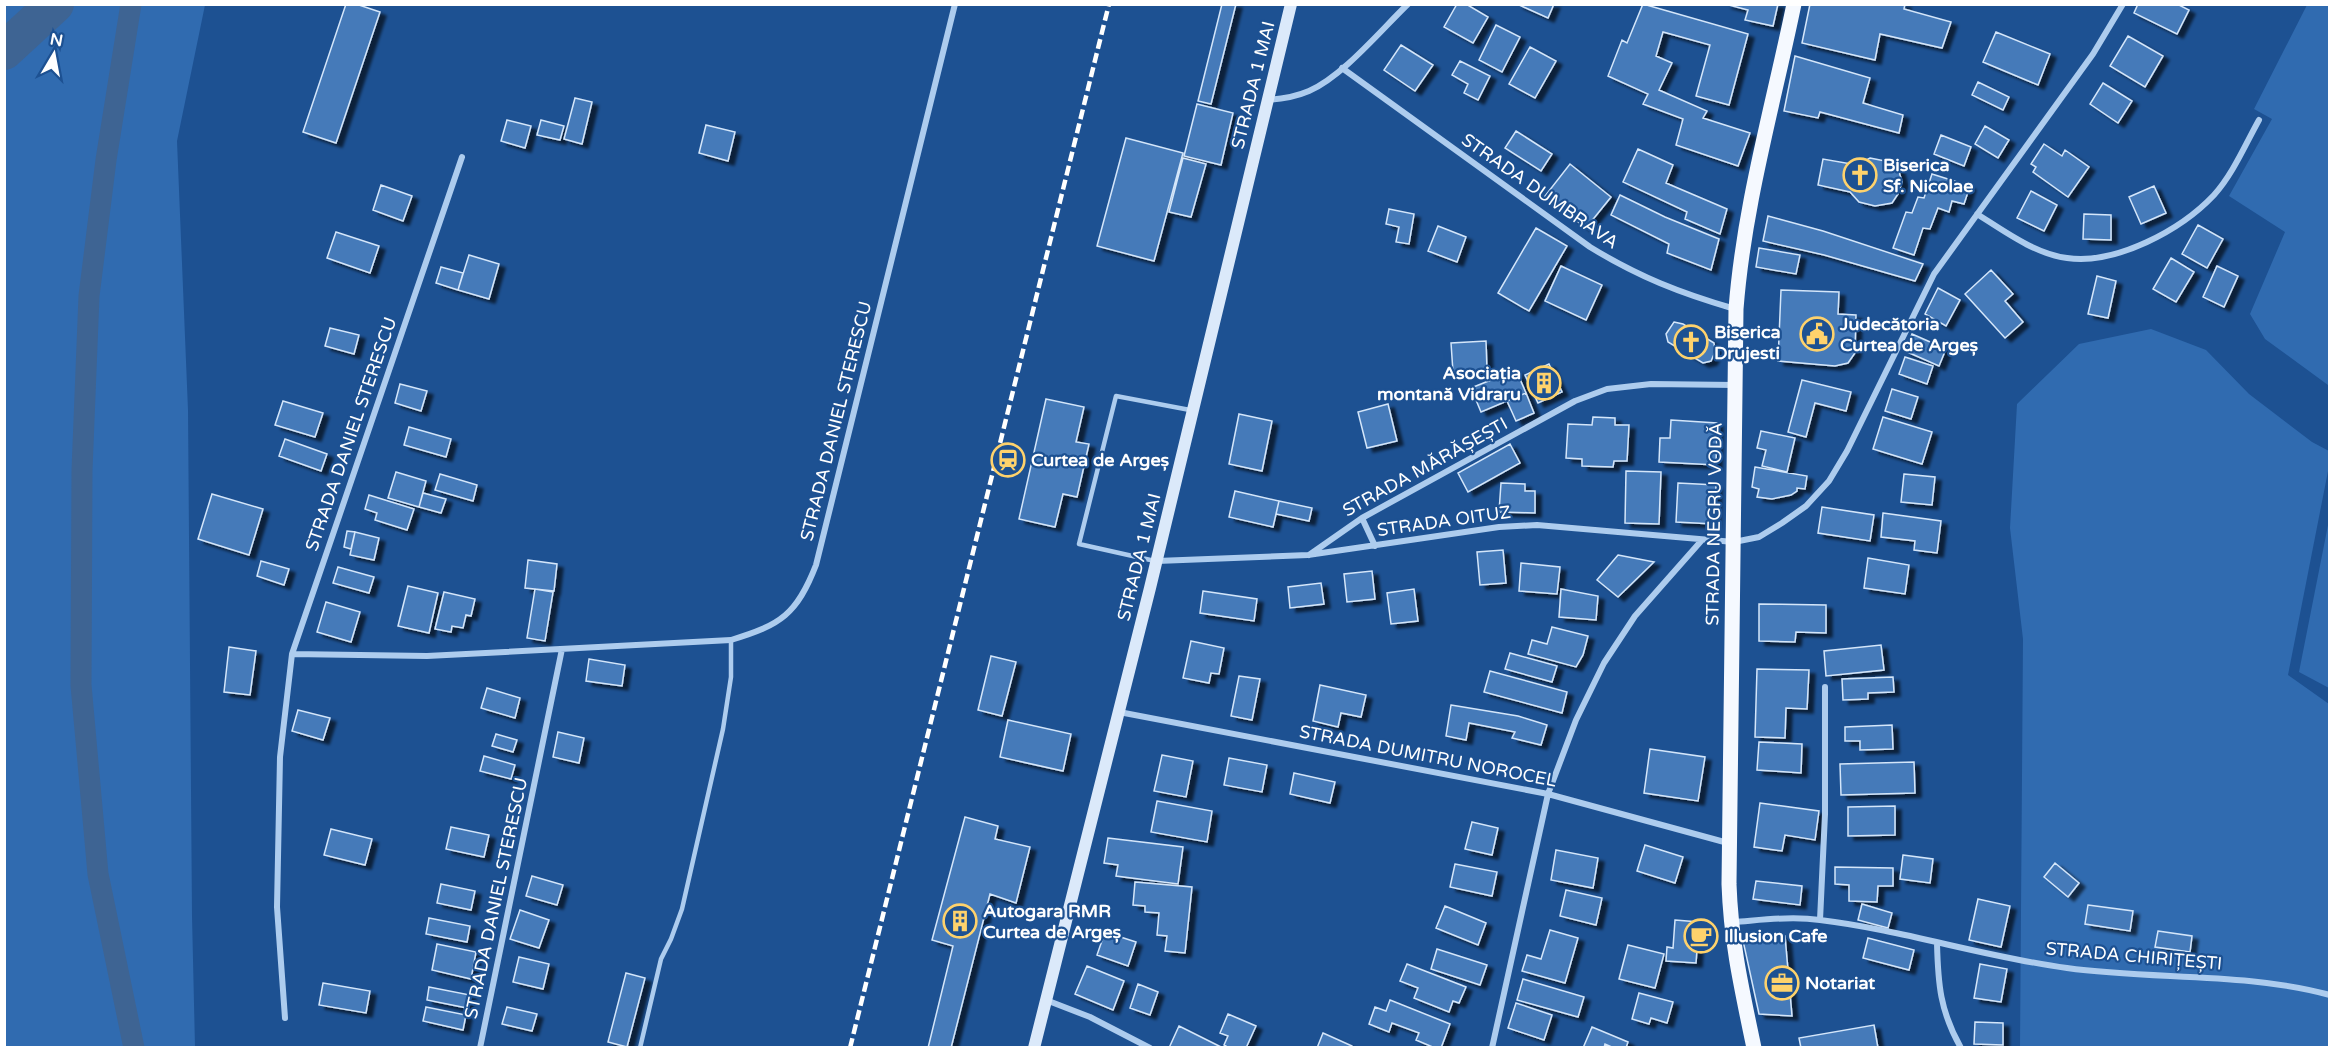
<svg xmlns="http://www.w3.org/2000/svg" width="2334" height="1052" font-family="'Varela Round',sans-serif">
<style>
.green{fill:#306bb0}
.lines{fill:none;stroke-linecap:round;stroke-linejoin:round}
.canal{stroke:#3e6493;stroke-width:21}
.river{stroke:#3e6493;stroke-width:38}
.building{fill:#457ab9;stroke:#d4e6fa;stroke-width:1.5;filter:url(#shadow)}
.service{stroke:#adccee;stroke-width:4.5}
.minor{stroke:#adccee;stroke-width:6}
.secondary{stroke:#dbe9fa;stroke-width:12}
.primary{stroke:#f5f9ff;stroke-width:15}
.rail{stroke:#fff;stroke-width:4.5;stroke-dasharray:10 4.5;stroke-linecap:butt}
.labels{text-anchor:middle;stroke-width:4.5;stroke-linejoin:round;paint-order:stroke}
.street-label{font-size:18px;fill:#fff;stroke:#1d5192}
.poi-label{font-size:18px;font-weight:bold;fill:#fff;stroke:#1d5192;text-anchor:start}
</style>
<defs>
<filter id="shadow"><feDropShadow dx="6" dy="4" stdDeviation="1.5" flood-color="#0009"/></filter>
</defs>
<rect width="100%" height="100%" fill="#1d5192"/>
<!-- green -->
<path class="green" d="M5 4 205 5 177 141 188 410 192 916 195 1047H5Z
M2307 5H2329V389L2328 385 2265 339 2250 314 2285 232 2229 196 2272 119 2254 109Z
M2151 329 2206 350 2249 394 2312 442 2329 451V466L2288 675 2329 704V1047H2020L2023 639 2010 528 2017 404 2079 344Z
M2329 520V688L2299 672Z"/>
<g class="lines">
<!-- canal -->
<path class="canal" d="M131 4 106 160 89 296 82 470 81 685 98 874 134 1048"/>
<!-- river -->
<path class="river" d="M4 51 55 4"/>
</g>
<!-- building -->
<path class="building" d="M346 4H356L380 12 336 143 303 132Z
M1222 4H1236L1211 104 1198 101Z
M1457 4H1466L1488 17 1473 43 1444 27Z
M1517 4H1554L1548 18Z
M1643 4 1748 34 1729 105 1696 96 1710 45 1663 32 1656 56 1672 63 1659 90 1707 111 1703 118 1750 133 1738 166 1676 145 1683 119 1643 104 1648 94 1608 76 1622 40 1627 43Z
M1725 4H1778L1773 26 1745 20 1748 10Z
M1810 4H1905L1904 9 1951 22 1942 48 1880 34 1875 60 1802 43Z
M2138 4H2177L2189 10 2177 34 2134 13Z
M1496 25 1520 37 1502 72 1479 60Z
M1996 32 2050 54 2038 85 1983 62Z
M2128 36 2163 56 2145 87 2110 66Z
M1401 45 1433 65 1415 91 1384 70Z
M1530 47 1556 61 1535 98 1509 84Z
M1795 56 1870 78 1863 103 1903 115 1899 133 1820 112 1818 118 1784 111Z
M1460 61 1490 76 1478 100 1464 93 1468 84 1452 75Z
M1978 82 2009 97 2003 110 1972 95Z
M2103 83 2132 101 2118 123 2090 104Z
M575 98 592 102 582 144 564 139Z
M1197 104 1233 113 1221 165 1184 156Z
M507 120 531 126 525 148 501 141Z
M541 120 564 126 560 140 537 135Z
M706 125 735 132 728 161 699 153Z
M1985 126 2009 140 1998 158 1975 144Z
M1516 131 1552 154 1541 171 1505 148Z
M1941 135 1971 147 1964 166 1934 154Z
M1126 138 1183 153 1154 261 1097 246Z
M2044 144 2062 156 2065 150 2089 167 2068 197 2033 172 2036 167 2031 164Z
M1638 149 1673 165 1666 183 1727 209 1720 234 1685 219 1687 212 1623 182Z
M1183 158 1206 164 1191 217 1169 212Z
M1870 158 1885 161 1898 168 1902 182 1898 194 1892 203 1875 206 1859 202 1850 192 1818 185 1823 159 1857 165Z
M1570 164 1611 197 1586 228 1545 196Z
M1932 174 1970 186 1964 204 1952 201 1949 212 1938 208 1930 229 1923 228 1914 255 1893 248 1906 212 1912 213 1918 197 1924 198Z
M381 185 412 196 403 221 373 210Z
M2154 186 2166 213 2141 224 2129 197Z
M2031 191 2057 205 2044 231 2017 218Z
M1620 195 1665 217 1719 239 1711 270 1667 253 1669 244 1611 215Z
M1389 209 1414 214 1409 244 1396 242 1399 227 1386 224Z
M2084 214 2111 215V240L2083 239Z
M1768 216 1823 231 1923 264 1915 281 1824 255 1763 241Z
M2198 225 2223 239 2207 268 2182 254Z
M1438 226 1466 237 1457 262 1428 251Z
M1536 228 1567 246 1529 311 1498 293Z
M336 232 379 246 370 273 327 258Z
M1759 248 1800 255 1796 274 1756 267Z
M469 255 499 264 489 299 458 290Z
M2171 258 2194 272 2176 302 2153 289Z
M1561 266 1602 285 1586 320 1545 301Z
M2217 266 2238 276 2224 307 2203 297Z
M441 267 463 273 458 290 436 283Z
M1991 270 2013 294 2005 301 2023 322 2005 338 1965 294Z
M2097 276 2116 281 2108 318 2088 314Z
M1938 288 1960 300 1946 326 1925 314Z
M1781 290 1839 292 1838 314 1856 315 1855 353 1848 363 1835 366 1778 361Z
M1674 322 1683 324 1714 343 1715 352 1711 361 1703 363 1668 342 1666 334Z
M330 328 359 335 354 354 325 346Z
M1912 334 1946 349 1939 366 1905 351Z
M1486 341 1487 370 1453 372 1451 343Z
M1905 357 1933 366 1927 384 1899 374Z
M1549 364 1562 392 1538 403 1525 375Z
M1516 370 1526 393 1481 412 1471 388Z
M1802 380 1851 392 1846 411 1815 403 1806 437 1788 432Z
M400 384 427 391 421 411 395 403Z
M1892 389 1918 397 1911 419 1885 411Z
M1526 393 1534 413 1516 421 1507 401Z
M1046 399 1084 407 1076 442 1089 444 1077 497 1063 494 1055 527 1019 519Z
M283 401 323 413 315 437 275 425Z
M1388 404 1397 441 1367 448 1358 412Z
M1239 414 1272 421 1262 471 1229 464Z
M1593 417 1615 418V425H1629L1627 461H1614L1613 467 1582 466V459L1566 458 1568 424 1592 425Z
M1883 417 1932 432 1922 464 1873 449Z
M1671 420 1717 423 1716 465 1659 462 1660 438H1670Z
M409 427 451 439 446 457 404 445Z
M1761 431 1795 438 1787 472 1762 466 1766 450 1757 448Z
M285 439 327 454 321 471 279 456Z
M1510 444 1520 463 1468 492 1458 473Z
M1755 467 1807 476 1805 489 1797 488V491L1791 495 1772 499 1757 497 1759 489 1752 487Z
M1626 471 1661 472 1659 524 1625 523Z
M396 472 426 481 419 507 388 498Z
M440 474 477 485 473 501 435 490Z
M1904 474 1935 477 1932 505 1901 502Z
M1501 483 1525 484V491H1535V513L1499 512Z
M1678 483 1716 485 1714 524 1676 522Z
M1235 491 1279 501 1273 527 1229 517Z
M423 493 446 499 441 513 419 507Z
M212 494 263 509 249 555 198 539Z
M369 495 414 509 407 530 375 520 377 513 365 509Z
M1279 501 1312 508 1309 521 1276 514Z
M1822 507 1874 515 1870 541 1818 533Z
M1883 513 1941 521 1937 553 1914 550 1915 541 1881 537Z
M347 531 355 532 351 549 344 547Z
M355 532 379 538 374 560 350 555Z
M1503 550 1506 583 1480 585 1477 552Z
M1618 555 1654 562 1618 597 1597 580Z
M1868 558 1909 565 1905 594 1864 588Z
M528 560 557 564 554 591 525 588Z
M261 561 289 569 284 585 257 576Z
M1521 563 1560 567 1557 594 1519 591Z
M338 567 374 577 369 593 333 583Z
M1372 571 1375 599 1347 602 1344 574Z
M1321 583 1324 604 1290 608 1288 587Z
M408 586 438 593 429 633 398 626Z
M535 589 553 592 545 641 527 638Z
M1414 589 1418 621 1391 624 1387 593Z
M1561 589 1598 596 1596 620 1559 617Z
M1203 591 1257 599 1254 621 1200 613Z
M444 592 475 599 471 616 466 615 463 628 452 626 451 632 435 629Z
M326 602 360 612 351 642 317 632Z
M1759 604 1826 605V633L1796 632 1795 642 1759 641Z
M1552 627 1588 636 1583 655 1576 667 1528 654 1532 640 1547 644Z
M1191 641 1224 648 1219 674 1211 673 1209 683 1183 678Z
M1881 645 1884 670 1826 676 1824 651Z
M229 647 256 651 250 695 224 692Z
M1510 653 1557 666 1552 682 1505 669Z
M991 656 1016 662 1002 716 978 710Z
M589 659 625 665 622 686 586 681Z
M1757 669 1809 670 1807 709 1786 708 1785 738 1755 737Z
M1490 671 1567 692 1562 713 1484 692Z
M1239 676 1260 679 1252 720 1231 716Z
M1893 677 1894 692 1868 693V699L1843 700 1842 679Z
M1320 685 1366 695 1361 717 1341 713 1338 727 1313 721Z
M487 688 520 698 515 718 481 708Z
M1451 705 1518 716 1547 725 1541 745 1512 738 1515 732 1469 723 1466 740 1446 736Z
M298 710 330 718 323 740 292 731Z
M1008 720 1071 734 1063 771 1000 757Z
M1892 725 1893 749 1860 750V741H1845V727Z
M558 732 584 738 579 763 553 757Z
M496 734 517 740 513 752 492 746Z
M1759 742 1802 744 1801 773 1757 770Z
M1650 749 1705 757 1698 801 1644 793Z
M1162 755 1193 761 1186 797 1154 791Z
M484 756 515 765 511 779 480 771Z
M1229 758 1267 765 1262 792 1224 785Z
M1914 762 1915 793 1841 795 1840 764Z
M1294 773 1335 782 1330 803 1290 794Z
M1157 801 1212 811 1207 842 1151 832Z
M1760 803 1819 811 1815 840 1785 835 1782 851 1754 847Z
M1895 806V835L1848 836V807Z
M965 817 998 826 995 839 1030 847 1016 903 990 894 951 1048H928L953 946 932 940Z
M1472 822 1498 828 1492 855 1465 849Z
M451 827 489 835 484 857 446 849Z
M331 829 372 839 365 865 324 855Z
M1108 838 1183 847 1178 884 1116 876 1118 865 1104 863Z
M1645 845 1683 857 1675 883 1637 871Z
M1556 850 1598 858 1593 888 1551 880Z
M1903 855 1933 859 1930 883 1900 879Z
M2055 863 2079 883 2068 897 2044 877Z
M1455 864 1497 872 1492 896 1450 887Z
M1835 867 1893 868V886H1878L1877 902 1849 901V885L1835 884Z
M532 876 563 885 557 905 526 896Z
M1756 881 1802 886 1800 905 1753 899Z
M1135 882 1192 887 1185 953 1165 951 1167 936 1157 935 1159 913 1145 912V906L1133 905Z
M441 884 475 891 471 910 437 903Z
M1566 890 1602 898 1596 925 1560 916Z
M1978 899 2010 906 2001 947 1969 940Z
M1862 904 1892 913 1888 928 1858 920Z
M2088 905 2133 911 2130 931 2085 924Z
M1445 906 1486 923 1478 945 1436 928Z
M520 910 549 920 539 948 510 939Z
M429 918 470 926 467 942 426 934Z
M1675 920 1699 922 1696 963 1666 961 1667 947 1673 948Z
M1550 930 1578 938 1565 983 1522 971 1527 955 1541 959Z
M2158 931 2192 936 2190 952 2155 947Z
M1105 932 1136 942 1128 966 1097 955Z
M1742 936H1785L1792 1016 1759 1014Z
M1868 938 1914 950 1909 970 1863 958Z
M437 944 476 952 471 979 432 970Z
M1628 945 1664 954 1655 988 1619 979Z
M1437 949 1487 965 1480 985 1431 969Z
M519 957 549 964 543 989 513 982Z
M1407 964 1466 987 1459 1003 1453 1001 1449 1012 1414 998 1418 988 1400 981Z
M1980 964 2007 969 2001 1002 1974 998Z
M1087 966 1124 981 1113 1010 1075 994Z
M626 973 645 978 627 1047 608 1042Z
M1523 979 1584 997 1578 1017 1517 1000Z
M323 983 370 991 366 1013 319 1005Z
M1138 984 1158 992 1150 1015 1130 1008Z
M429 987 470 995 467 1008 427 1000Z
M1639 993 1673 1002 1667 1023 1651 1018 1649 1024 1632 1019Z
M1390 1000 1450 1024 1441 1048H1435L1416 1040 1419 1033 1392 1023 1389 1032 1369 1024 1375 1007 1386 1011Z
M1516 1003 1552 1015 1544 1040 1508 1028Z
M426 1007 466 1015 463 1030 423 1021Z
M507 1007 537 1014 532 1031 502 1024Z
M1228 1014 1256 1026 1246 1048H1229L1224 1045 1228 1036 1220 1033Z
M1975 1022 2003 1023V1045L1974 1044Z
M1874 1025 1878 1048H1801L1799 1038Z
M1179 1026 1223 1048H1169Z
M1592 1027 1628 1042 1626 1048H1614L1605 1044 1604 1048H1583Z
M1323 1033 1352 1046V1048H1317Z"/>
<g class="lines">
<!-- service -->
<path class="service" d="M1155 561 1079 544 1116 396 1190 410
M640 1048 661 959 671 939 682 909 723 729 731 677V640"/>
<!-- minor -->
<path class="minor" d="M1342 68 1590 247C1639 277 1680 293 1735 309
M1268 100C1282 99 1295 97 1309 91 1343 76 1380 31 1408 4
M1977 214C2004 231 2035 254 2067 258 2116 265 2181 230 2214 195 2233 174 2245 145 2259 120
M1362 518 1375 546
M1309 555 1362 518 1575 401 1607 389 1651 384 1735 385
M1157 561 1308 555 1499 527 1537 525 1734 542 1759 537 1782 523 1806 506 1829 481 1847 451 1934 274 2093 54 2123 4
M292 654 427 656 731 640C781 625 797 614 816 565L955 4
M1119 712 1548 794 1728 843
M1820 920 1825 814V687
M1734 922C1762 920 1792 916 1820 920 1903 930 1984 957 2067 968 2152 980 2246 972 2330 995
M1937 943C1938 984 1940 1011 1961 1048
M1046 1000 1090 1017 1150 1048
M285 1018 277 907 280 757 292 654 462 157
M480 1048 562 649
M1492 1048 1548 794 1576 720 1604 663 1635 616 1702 540"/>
<!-- secondary -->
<path class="secondary" d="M1034 1048 1150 588 1291 4"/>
<!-- primary -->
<path class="primary" d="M1754 1048C1742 990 1731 943 1729 884L1736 309C1744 205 1773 106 1794 4"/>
<!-- rail -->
<path class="rail" d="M850 1048 1109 4"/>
</g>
<!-- icons -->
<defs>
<g id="church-ring" transform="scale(1.725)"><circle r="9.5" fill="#1d5192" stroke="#fed26c" stroke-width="1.5"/><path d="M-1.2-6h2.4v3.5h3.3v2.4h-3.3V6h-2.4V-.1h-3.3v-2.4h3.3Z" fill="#fed26c"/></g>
<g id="civic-ring" transform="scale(1.725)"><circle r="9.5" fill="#1d5192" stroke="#fed26c" stroke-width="1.5"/><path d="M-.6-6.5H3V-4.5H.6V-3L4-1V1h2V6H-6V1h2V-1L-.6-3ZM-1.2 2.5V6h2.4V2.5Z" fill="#fed26c"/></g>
<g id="building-ring" transform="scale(1.725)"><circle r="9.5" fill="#1d5192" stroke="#fed26c" stroke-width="1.5"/><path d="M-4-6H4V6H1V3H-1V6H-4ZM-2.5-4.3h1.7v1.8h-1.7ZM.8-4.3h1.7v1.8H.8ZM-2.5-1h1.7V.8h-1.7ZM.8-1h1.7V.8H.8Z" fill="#fed26c"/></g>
<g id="station-ring" transform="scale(1.725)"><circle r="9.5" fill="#1d5192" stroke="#fed26c" stroke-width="1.5"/><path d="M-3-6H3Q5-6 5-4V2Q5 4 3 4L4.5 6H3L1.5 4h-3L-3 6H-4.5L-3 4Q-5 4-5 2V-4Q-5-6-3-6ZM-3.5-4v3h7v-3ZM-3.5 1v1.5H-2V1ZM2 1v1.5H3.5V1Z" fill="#fed26c"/></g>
<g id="cafe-ring" transform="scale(1.725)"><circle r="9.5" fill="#1d5192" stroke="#fed26c" stroke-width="1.5"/><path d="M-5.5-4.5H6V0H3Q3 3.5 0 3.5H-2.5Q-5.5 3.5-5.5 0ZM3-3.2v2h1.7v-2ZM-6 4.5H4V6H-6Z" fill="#fed26c"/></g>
<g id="office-ring" transform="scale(1.725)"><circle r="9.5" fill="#1d5192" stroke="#fed26c" stroke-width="1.5"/><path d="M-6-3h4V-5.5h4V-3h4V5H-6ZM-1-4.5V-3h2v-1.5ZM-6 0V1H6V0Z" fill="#fed26c"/></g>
</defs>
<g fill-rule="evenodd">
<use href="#church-ring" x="1860" y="175"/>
<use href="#civic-ring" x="1817" y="334"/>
<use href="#church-ring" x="1691" y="342"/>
<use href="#building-ring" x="1544" y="383"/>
<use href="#station-ring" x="1008" y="460"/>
<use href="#building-ring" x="960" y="921"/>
<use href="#cafe-ring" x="1701" y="936"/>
<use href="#office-ring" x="1782" y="983"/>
</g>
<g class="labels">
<!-- street labels -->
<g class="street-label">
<text transform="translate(1253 85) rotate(-76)" y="6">STRADA 1 MAI</text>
<text transform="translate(1540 191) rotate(35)" y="6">STRADA DUMBRAVA</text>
<text transform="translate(836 421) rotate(-76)" y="6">STRADA DANIEL STERESCU</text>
<text transform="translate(351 434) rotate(-71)" y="6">STRADA DANIEL STERESCU</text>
<text transform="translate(1425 467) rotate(-29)" y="6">STRADA MĂRĂȘEȘTI</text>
<text transform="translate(1444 521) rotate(-8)" y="6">STRADA OITUZ</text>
<text transform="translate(1714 524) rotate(-89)" y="6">STRADA NEGRU VODĂ</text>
<text transform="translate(1139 557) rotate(-76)" y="6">STRADA 1 MAI</text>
<text transform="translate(1428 756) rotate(11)" y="6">STRADA DUMITRU NOROCEL</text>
<text transform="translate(496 898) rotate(-78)" y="6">STRADA DANIEL STERESCU</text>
<text transform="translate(2134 956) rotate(5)" y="6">STRADA CHIRIȚEȘTI</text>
</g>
<!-- poi labels -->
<g class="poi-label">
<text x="1883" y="171">Biserica<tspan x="1883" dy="21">Sf. Nicolae</tspan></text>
<text x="1840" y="330">Judecătoria<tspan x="1840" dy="21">Curtea de Argeș</tspan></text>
<text x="1714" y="338">Biserica<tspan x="1714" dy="21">Drujesti</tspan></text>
<text x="1521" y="379" text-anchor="end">Asociația<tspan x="1521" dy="21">montană Vidraru</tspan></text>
<text x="1031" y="466">Curtea de Argeș</text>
<text x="983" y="917">Autogara RMR<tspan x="983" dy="21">Curtea de Argeș</tspan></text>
<text x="1724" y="942">Illusion Cafe</text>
<text x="1805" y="989">Notariat</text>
</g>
</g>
<!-- border -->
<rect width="2334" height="1052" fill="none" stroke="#ffffff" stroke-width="12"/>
<!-- north arrow -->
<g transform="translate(54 54) rotate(10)" stroke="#1d5192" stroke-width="4.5" paint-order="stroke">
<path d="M0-4.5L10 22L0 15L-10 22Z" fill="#ffffff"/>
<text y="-9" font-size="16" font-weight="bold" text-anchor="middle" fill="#ffffff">N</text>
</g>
</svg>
